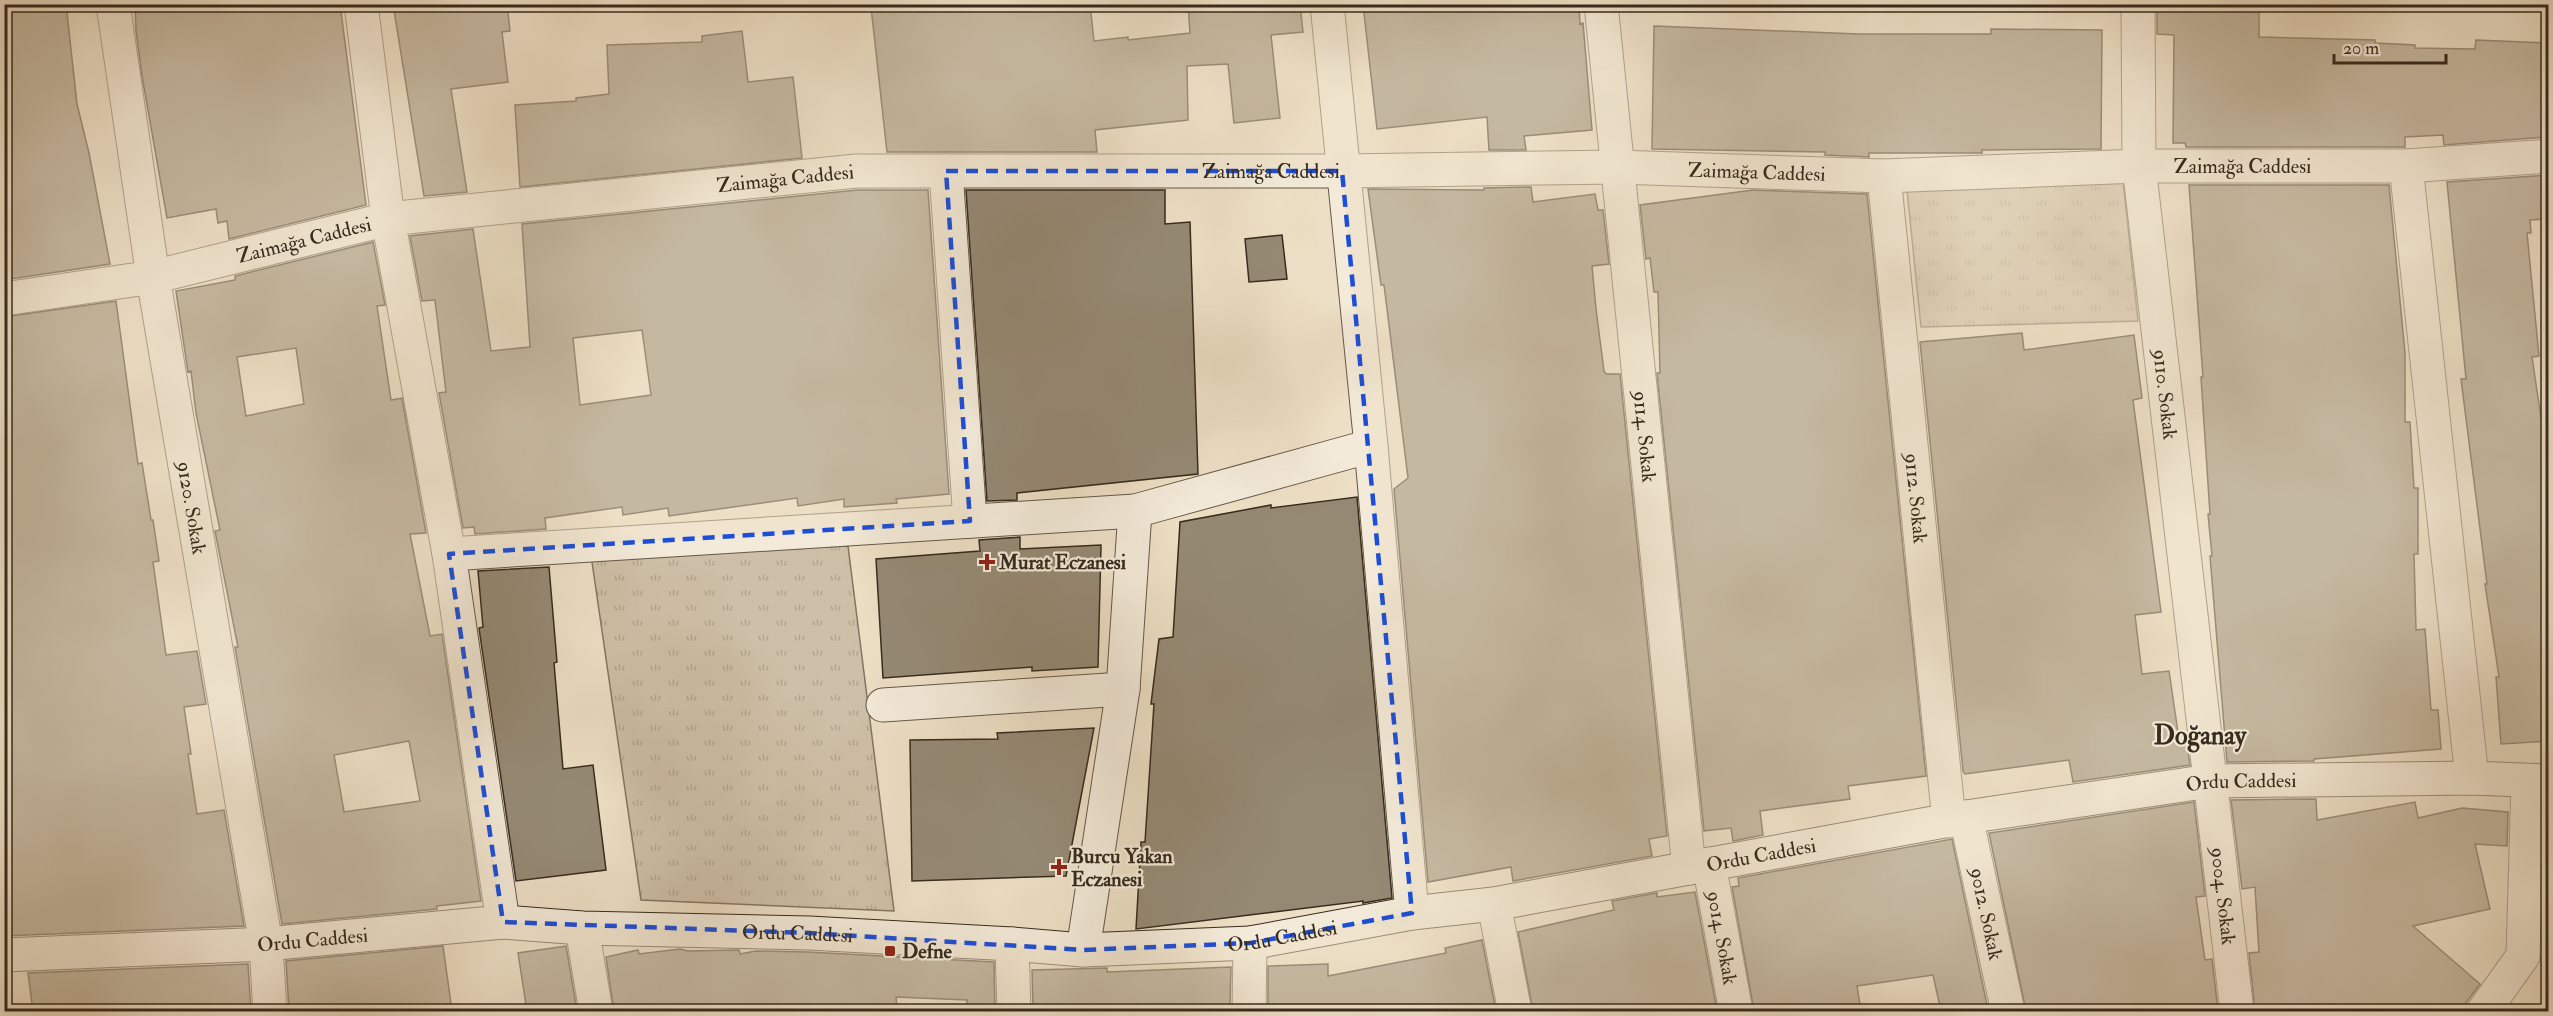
<svg xmlns="http://www.w3.org/2000/svg" width="2553" height="1016" font-family="'IM FELL Double Pica',serif">
<style>
.grass{fill:url(#grass-tufts);stroke:#827662;stroke-width:1.5}
.building{fill:#958974;stroke:#362b1d;stroke-width:1.5;fill-rule:evenodd}
.lines{fill:none;stroke-linecap:round;stroke-linejoin:round}
.minor-casing{stroke:#645847;stroke-width:35}
.secondary-casing{stroke:#362b1d;stroke-width:35}
.minor{stroke:#f3ead9;stroke-width:33}
.secondary{stroke:#f3ead9;stroke-width:33}
.marked{fill:none;stroke:#1d4ed8;stroke-width:4.5;stroke-dasharray:12 8;stroke-linejoin:round}
.poi-dot{fill:#8f2418;stroke:#f3ead9;stroke-width:2}
.labels{text-anchor:middle;stroke-width:4.5;stroke-linejoin:round;paint-order:stroke}
.street-label{font-size:20px;fill:#362b1d;stroke:#f3ead9}
.poi-label{font-size:20px;font-weight:bold;fill:#362b1d;stroke:#f3ead9;text-anchor:start}
.district-label{font-size:26px;font-weight:bold;fill:#362b1d;stroke:#f3ead9}
</style>
<defs>
<pattern id="grass-tufts" width="24" height="20" patternUnits="userSpaceOnUse" patternTransform="scale(1.5)"><rect width="24" height="20" fill="#cec0a8"/><path d="M3 7l-1-3M5 7V3M7 7l1-3M15 17l-1-3M17 17v-4M19 17l1-3" fill="none" stroke="#b2a590"/></pattern>
</defs>
<rect width="100%" height="100%" fill="#eddfc5"/>
<filter id="stains"><feTurbulence type="fractalNoise" baseFrequency=".00333" numOctaves="4"/><feColorMatrix values="0 0 0 0 .2 0 0 0 0 .09 0 0 0 0 .02 0 0 0 .5 -.17"/></filter>
<radialGradient id="worn" r=".72"><stop offset=".6" stop-color="#630" stop-opacity="0"/><stop offset="1" stop-color="#630" stop-opacity=".3"/></radialGradient>
<!-- grass -->
<path class="grass" d="M2123 181 2138 321 1921 327 1907 190Z
M848 546 894 911 641 900 591 555Z"/>
<!-- building -->
<path class="building" d="M4 4H66L77 104 89 153 110 264 4 280Z
M135 4H340L366 205 229 239 227 221 218 223 216 209 167 218 142 76 136 31Z
M393 4H507L510 31 502 32 508 82 451 89 467 192 424 196Z
M895 4H1090L1094 41 1128 37V40L1190 33 1188 4H1300L1303 32 1271 35 1280 118 1234 123 1228 64 1187 66 1188 120 1095 130 1097 152H887L871 7Z
M1363 4H1579L1580 24 1583 23 1592 130 1524 136 1526 150H1489L1487 117 1377 129Z
M2157 4H2259V37L2375 40V43L2415 45V48L2475 49 2476 40 2548 43 2546 137 2444 145 2443 135 2405 137V147H2186L2185 143H2173L2174 35 2157 34Z
M1654 26 1858 34H1991V29L2102 30 2101 149 1982 150V153H1869V157L1825 155V152L1652 149Z
M742 31 748 82 793 77 802 158 520 187 515 105 576 101V98L609 94 607 45 702 42V36Z
M2548 175V219L2530 220 2531 233H2527L2539 356 2532 357 2542 424 2548 423V741L2501 744 2496 677H2499L2485 584H2487L2461 379H2466L2447 182Z
M2189 185H2389L2405 353V422H2410L2414 488H2418V554H2414L2416 630 2425 629 2431 710H2438L2441 749 2314 759V761L2227 762 2210 556H2212L2208 514H2210L2201 377H2203Z
M1531 187 1533 202 1595 194 1598 210H1603L1609 264 1592 266 1596 309 1604 371 1606 374H1620L1667 836 1649 839 1652 856 1513 881 1511 867 1428 882 1394 489 1408 478 1384 285H1381L1368 189 1484 190V188Z
M857 190H928L949 494 896 499 897 503 844 507V499L798 506 797 498 669 516 668 508 623 515 622 507 545 518 546 529 475 534 474 527 463 528 439 393 446 392 435 300 422 301 410 236 473 229 491 351 530 347 522 224ZM642 330 651 395 580 405 573 338Z
M966 190H1165V224L1190 222 1198 474 1017 493V500L987 501Z
M1753 190 1867 194 1926 776 1848 786 1850 799 1760 811 1763 835 1733 841 1731 828 1704 831 1657 373H1660L1658 292H1654L1650 258 1646 259 1640 205Z
M1282 235 1287 279 1249 282 1245 239Z
M373 242 385 305 377 306 391 400 402 398 426 533 410 534 430 636 442 634 481 901 437 906V909L282 924 235 647H238L215 531 220 530 196 413 191 371 188 372 176 291 235 280V276ZM296 348 304 404 246 416 237 357ZM409 741 420 801 344 812 334 755Z
M116 301 138 464 142 463 151 520H153L159 561 153 562 166 655 197 651 206 704 184 707 191 754H188L197 814 224 810 244 926 4 936V317Z
M2022 333 2024 350 2134 335 2142 398 2133 400 2161 612 2135 615 2142 674 2169 671 2180 746 2187 745 2190 765 2073 782 2069 760 1965 774 1963 771 1920 342Z
M1357 497 1392 898 1363 903V901L1136 929 1141 842H1145L1154 704H1151L1159 639 1173 637 1180 522 1271 505V508Z
M1020 537V549L1101 545 1098 667 1032 671V667L883 678 876 559 980 551 979 540Z
M549 567 557 662 554 663 563 769 593 765 606 870 516 881 479 628 483 627 478 571Z
M1094 728 1066 876 912 881 910 740 998 739 997 733Z
M2316 799 2317 820 2415 802 2418 818 2462 808 2508 812 2507 846 2475 844 2490 909 2413 926 2480 984 2460 1011H2255L2249 953 2259 952 2255 887 2242 889 2231 800Z
M2194 802 2205 896 2196 897 2205 960 2212 959 2218 1011H2026L1989 833Z
M1952 839 1988 1010 1941 1011 1933 975 1857 986 1861 1011H1754L1732 887 1739 886 1738 878Z
M1695 892 1717 1011H1533L1518 932 1614 910 1612 901 1657 893V897Z
M1482 940 1496 1011H1268V966L1328 964V976L1446 953 1445 948Z
M443 946 452 1011H289L286 961Z
M566 946 577 1011H527L518 953Z
M680 949 688 951 739 950 740 954 756 951 808 952 994 962 995 1011H967V1000L896 997 897 1011H614L606 957 638 950 639 954Z
M248 964 251 1011H33L28 973Z
M1231 967 1230 1005 1081 1008V1011H1033L1032 970 1107 968V972Z"/>
<g class="lines">
<!-- minor casing -->
<g class="minor-casing">
<g id="minor">
<path id="s1" d="M113 4 153 277 266 944 270 1012"/>
<path d="M361 4 388 219 449 554 503 922"/>
<path d="M1327 4 1371 446 1412 913"/>
<path id="s2" d="M1601 4 1689 868"/>
<path id="s3" d="M2138 4 2139 166 2237 1012"/>
<path d="M2406 166 2472 778"/>
<path d="M946 171 970 521"/>
<path id="s4" d="M1884 176 1949 821"/>
<path id="s5" d="M4 299 153 277 388 219 856 171H1342L1617 167 1884 176 2139 166H2406L2548 156"/>
<path d="M449 554 1135 511 1371 446"/>
<path d="M883 705 1123 689"/>
<path id="s6" d="M1966 817 2008 1012"/>
<path id="s7" d="M1709 864 1736 1012"/>
<path d="M1494 904 1515 1012"/>
<path d="M582 928 596 1012"/>
<path d="M1012 944 1014 1012"/>
<path d="M1083 950 1123 689 1135 511"/>
<path d="M1249 1012 1250 943"/>
<path d="M2483 1012 2523 956 2528 781"/>
</g>
</g>
<!-- secondary casing -->
<g class="secondary-casing">
<g id="secondary">
<path id="s8" d="M4 955 266 944 503 922 582 928 809 933 1012 944 1083 950 1250 943 1412 913 1494 904 1966 817 2210 781 2472 778 2548 781"/>
</g>
</g>
<!-- minor -->
<use href="#minor" class="minor"/>
<!-- secondary -->
<use href="#secondary" class="secondary"/>
</g>
<!-- marked area -->
<path d="M0 0H2553V1016H0ZM946 171H1342L1412 913 1250 943 1083 950 809 933 503 922 449 554 970 521Z" fill="#eddfc5" fill-opacity=".55" fill-rule="evenodd"/>
<path class="marked" d="M946 171H1342L1412 913 1250 943 1083 950 809 933 503 922 449 554 970 521Z"/>
<!-- markers -->
<g class="poi-dot">
<path d="M984 553h6v6h6v6h-6v6h-6v-6h-6v-6h6z"/>
<path d="M1056 858h6v6h6v6h-6v6h-6v-6h-6v-6h6z"/>
<rect x="884" y="945" width="12" height="12" rx="3"/>
</g>
<g class="labels">
<!-- street labels -->
<g class="street-label">
<text dy="7" stroke="none"><textPath href="#s5" startOffset="2250">Zaimağa Caddesi</textPath></text>
<text dy="7" stroke="none"><textPath href="#s5" startOffset="1278">Zaimağa Caddesi</textPath></text>
<text dy="7" stroke="none"><textPath href="#s5" startOffset="1764">Zaimağa Caddesi</textPath></text>
<text dy="7" stroke="none"><textPath href="#s5" startOffset="792">Zaimağa Caddesi</textPath></text>
<text dy="7" stroke="none"><textPath href="#s5" startOffset="306">Zaimağa Caddesi</textPath></text>
<text dy="7" stroke="none"><textPath href="#s3" startOffset="392">9110. Sokak</textPath></text>
<text dy="7" stroke="none"><textPath href="#s2" startOffset="435">9114. Sokak</textPath></text>
<text dy="7" stroke="none"><textPath href="#s4" startOffset="324">9112. Sokak</textPath></text>
<text dy="7" stroke="none"><textPath href="#s1" startOffset="510">9120. Sokak</textPath></text>
<text dy="7" stroke="none"><textPath href="#s8" startOffset="2253">Ordu Caddesi</textPath></text>
<text dy="7" stroke="none"><textPath href="#s8" startOffset="1767">Ordu Caddesi</textPath></text>
<text dy="7" stroke="none"><textPath href="#s3" startOffset="897">9004. Sokak</textPath></text>
<text dy="7" stroke="none"><textPath href="#s6" startOffset="99">9012. Sokak</textPath></text>
<text dy="7" stroke="none"><textPath href="#s8" startOffset="795">Ordu Caddesi</textPath></text>
<text dy="7" stroke="none"><textPath href="#s8" startOffset="1281">Ordu Caddesi</textPath></text>
<text dy="7" stroke="none"><textPath href="#s7" startOffset="75">9014. Sokak</textPath></text>
<text dy="7" stroke="none"><textPath href="#s8" startOffset="309">Ordu Caddesi</textPath></text>
</g>
<!-- poi labels -->
<g class="poi-label">
<text x="999" y="569">Murat Eczanesi</text>
<text x="1071" y="863">Burcu Yakan<tspan x="1071" dy="23">Eczanesi</tspan></text>
<text x="902" y="958">Defne</text>
</g>
<!-- district labels -->
<g class="district-label">
<text x="2200" y="744">Doğanay</text>
</g>
</g>
<!-- margin -->
<rect width="2553" height="1016" fill="none" stroke="#eddfc5" stroke-width="24"/>
<rect x="6" y="6" width="2541" height="1004" fill="none" stroke="#362b1d" stroke-width="3"/>
<rect x="12" y="12" width="2529" height="992" fill="none" stroke="#362b1d" stroke-width="1.5"/>
<!-- scale -->
<path d="M2334 54v9h112v-9" fill="none" stroke="#362b1d" stroke-width="3"/>
<text x="2343" y="54" font-size="18" fill="#362b1d" stroke="#f3ead9" stroke-width="4.5" paint-order="stroke">20 m</text>
<rect width="100%" height="100%" filter="url(#stains)"/>
<rect width="100%" height="100%" fill="url(#worn)"/>
</svg>
